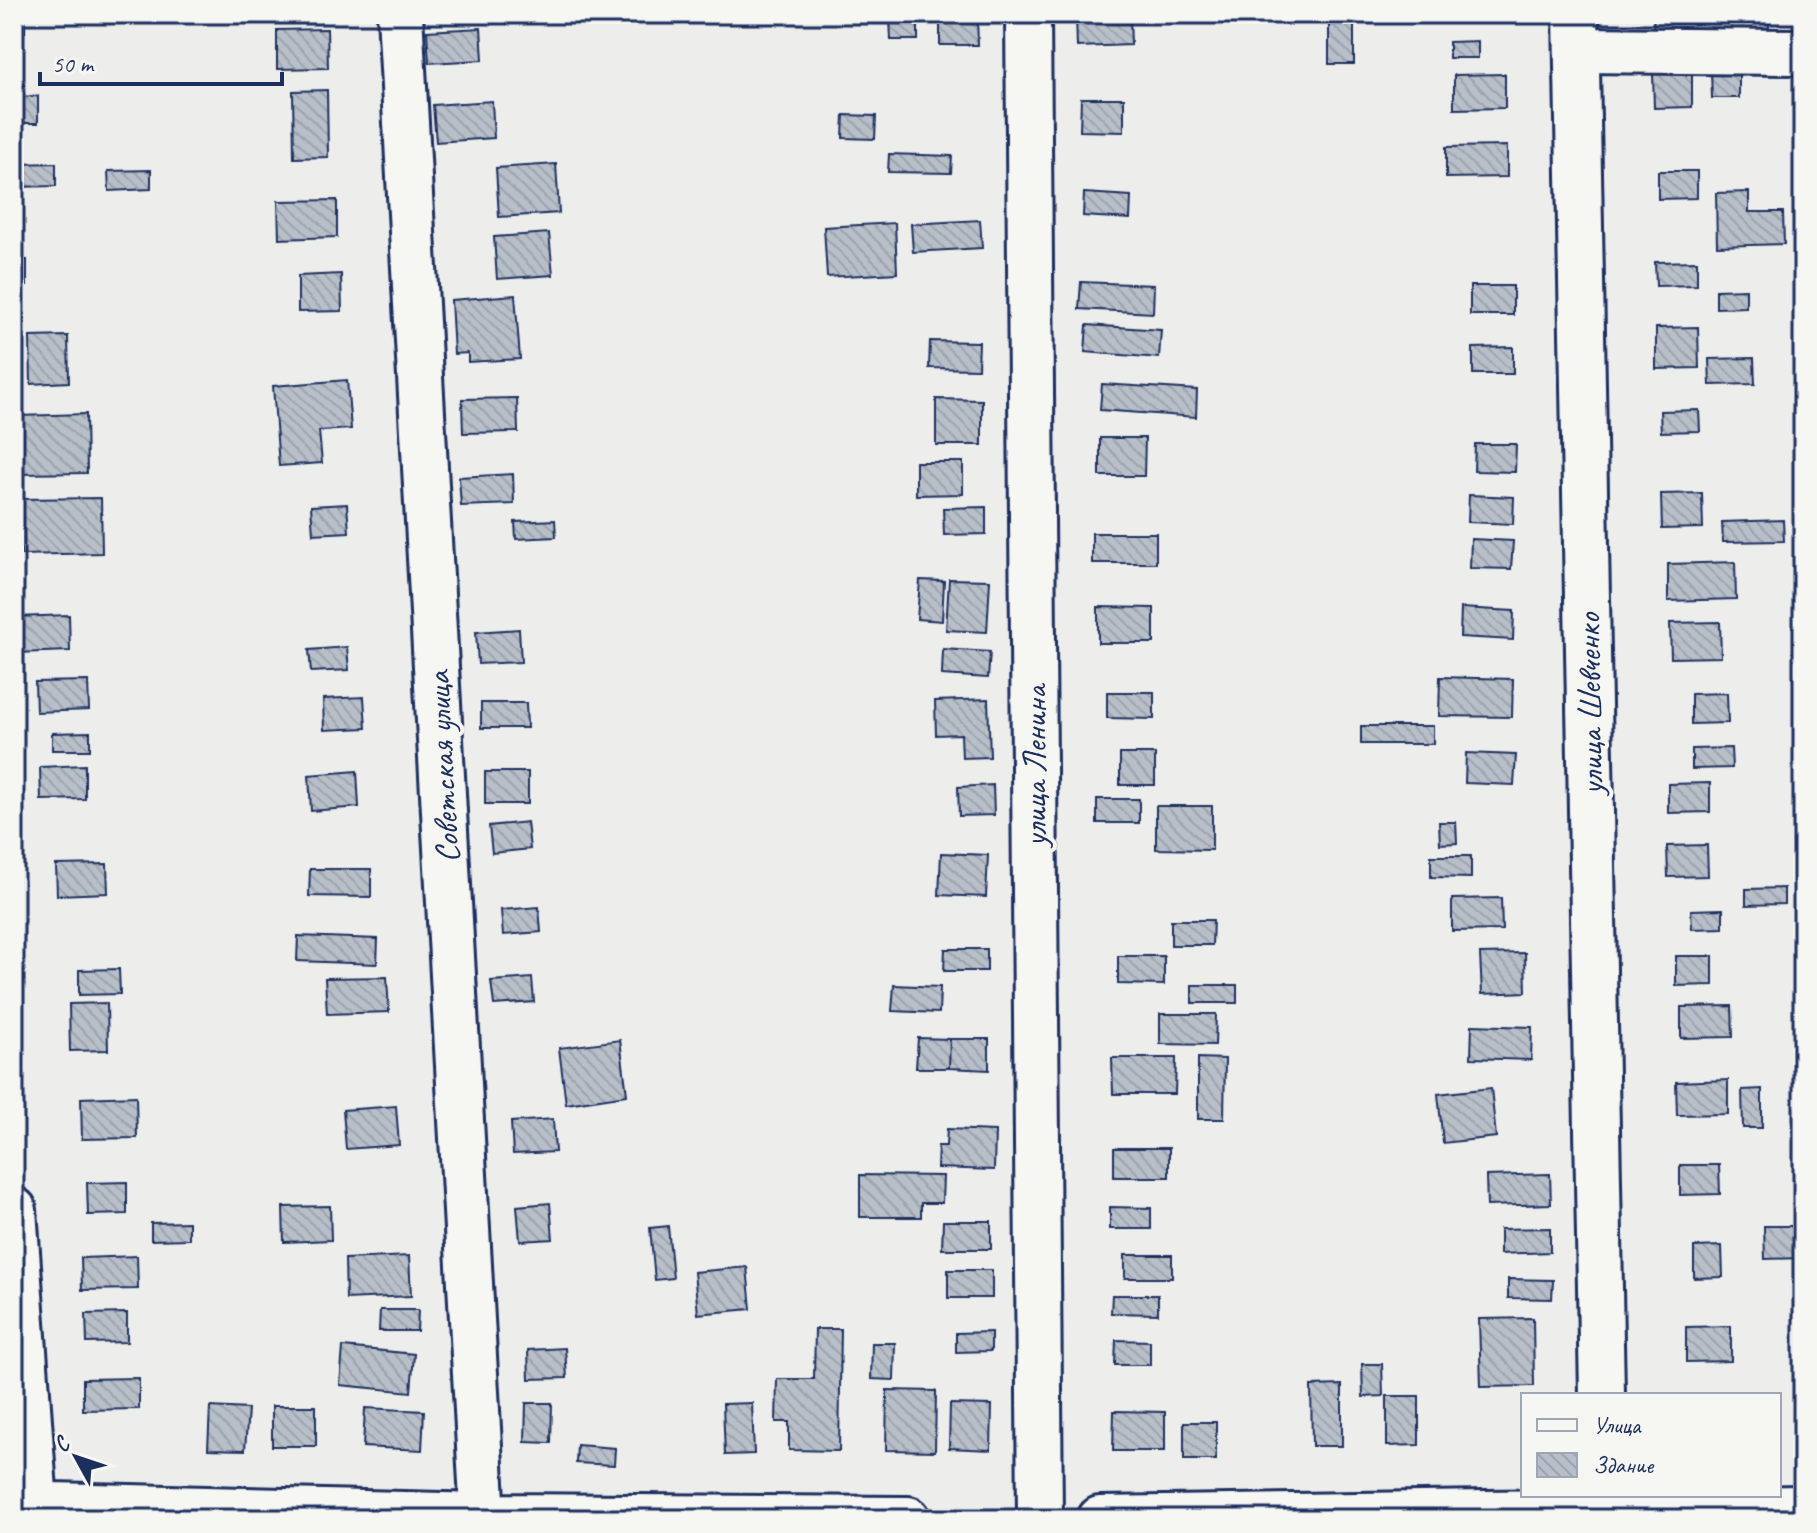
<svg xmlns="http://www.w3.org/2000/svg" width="1817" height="1533" font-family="Caveat,sans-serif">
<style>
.building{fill:url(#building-back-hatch);stroke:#1b2f5e;stroke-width:2}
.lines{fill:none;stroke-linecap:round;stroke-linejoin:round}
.minor-casing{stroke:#1b2f5e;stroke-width:50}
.minor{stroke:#f6f6f2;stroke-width:44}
.labels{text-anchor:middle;stroke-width:8;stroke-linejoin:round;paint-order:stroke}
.street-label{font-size:34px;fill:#1b2f5e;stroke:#f6f6f2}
</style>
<defs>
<pattern id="building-back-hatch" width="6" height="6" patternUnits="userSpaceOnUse" patternTransform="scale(2)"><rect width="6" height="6" fill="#b9bfc8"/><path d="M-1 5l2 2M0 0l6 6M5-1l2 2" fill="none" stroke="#9ea4ae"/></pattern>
</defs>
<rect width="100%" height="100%" fill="#edeeec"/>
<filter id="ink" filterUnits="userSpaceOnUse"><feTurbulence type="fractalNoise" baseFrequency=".0125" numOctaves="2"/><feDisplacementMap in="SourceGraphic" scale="16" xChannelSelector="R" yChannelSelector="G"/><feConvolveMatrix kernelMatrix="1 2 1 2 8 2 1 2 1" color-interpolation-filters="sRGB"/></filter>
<g filter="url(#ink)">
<!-- building -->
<path class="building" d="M14 14H25V32H14Z
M1076 14H1130L1131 45 1077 47Z
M1465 14H1506V17H1465Z
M1653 14H1769V37L1654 40Z
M940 17H977L978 45H940Z
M890 18H918V40H891Z
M1329 22H1354V64H1329Z
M481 28 483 60 429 63 427 31Z
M327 29 328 68 277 69V30Z
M1478 41V58H1449V42Z
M1739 71V98H1712L1711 72Z
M1692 72V107L1654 108 1653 73Z
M1505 74V108L1454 109V75Z
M327 90 328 157 294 158 293 91Z
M38 96V123H14V97Z
M1081 98H1124V132L1080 131Z
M492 101 494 138 436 142 433 105Z
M844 115 876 116 875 139 843 138Z
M1507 146V177L1446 178V147Z
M889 154 952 156 951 173 888 172Z
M56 163V186L14 187V164Z
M556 164 559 213 499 217 496 168Z
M151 170V189L109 191 108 171Z
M1658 171H1697V198L1658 199Z
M1749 192V212H1783L1784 244 1717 246 1716 193Z
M1084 193 1131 196 1130 219 1083 216Z
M337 200V237L279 239 278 201Z
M980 220 982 248 913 252 911 224Z
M895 223 897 273 827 277 824 227Z
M549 233 553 275 497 279 494 237Z
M14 260H27V286H14Z
M1697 261V285L1656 286 1655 262Z
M341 274 342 311 298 312V276Z
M1081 282 1154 285 1153 313 1079 309Z
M1470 286H1513V315H1470Z
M1746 289V307L1716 308V290Z
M515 295 520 359 468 362V353L454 354 451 300Z
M1087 325 1161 330 1159 358 1085 352Z
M1698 327 1699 368 1656 369V328Z
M68 336 69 382 31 384 30 337Z
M930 341 979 342 978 369 929 368Z
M1513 347V374H1473V348Z
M1754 358 1755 384 1710 385 1709 359Z
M347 380 351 429 319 431 322 463 279 466 273 386Z
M1102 384 1197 390 1196 417 1100 410Z
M517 398 518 432 463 433 462 399Z
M936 399 982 400V445H936Z
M1699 410 1700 431 1661 432 1660 411Z
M86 414 87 473 18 474 17 416Z
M1100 438H1145L1144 476H1100Z
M1475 444H1516L1515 472 1474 471Z
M916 462H963V494L916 495Z
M513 474 514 504 461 506 459 477Z
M1702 493 1703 528 1662 529 1661 494Z
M1469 495 1514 497 1513 524 1468 522Z
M101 498 102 553 21 555 20 499Z
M347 504 349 532 313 534 311 506Z
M986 507V534L944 535 943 508Z
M555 520 556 537 516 539 515 522Z
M1783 520 1784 541 1723 542 1722 522Z
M1092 533H1156V563H1092Z
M1471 539 1513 541 1511 569 1470 568Z
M1735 562 1736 599 1668 601V564Z
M949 579 990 580 987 632 946 630Z
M920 580 944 581 942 621 917 619Z
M1098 607 1154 608V643H1098Z
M1461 608 1514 611 1513 640 1460 637Z
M69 615 70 651 16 653V617Z
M1720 622 1721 657 1671 658 1670 623Z
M519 629 521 662 478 664 476 632Z
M347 647 349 670 311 672 309 650Z
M943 649 990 652 988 678 942 675Z
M1440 677 1513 679 1512 717 1439 716Z
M88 681 89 710 36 712 35 682Z
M1107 692H1154V719L1107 718Z
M1727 693 1728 723 1691 724V694Z
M364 697 366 728 324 730 323 699Z
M988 699 990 757 962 758 961 734 936 735 935 701Z
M481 703H526L527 728H481Z
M1361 726H1433V744H1361Z
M90 732V750H52V733Z
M1731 748 1732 768 1692 769V749Z
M1466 753 1516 755 1514 785 1465 783Z
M1120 754H1155V785H1120Z
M85 765V799L41 800 40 767Z
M357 771 359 807 311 811 309 775Z
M485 772H528V804H485Z
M1710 783V812L1668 813V784Z
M993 785 994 815 959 816 958 787Z
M1097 799H1139V823H1097Z
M1156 806H1212V850L1156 849Z
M527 822 530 849 492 853 489 826Z
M1439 822H1456L1457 843 1440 844Z
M1707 845 1708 876 1668 877 1667 846Z
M941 853 988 855 986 897 939 895Z
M1431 856H1471V878L1431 877Z
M107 864 108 893 57 895 56 865Z
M310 869H371V897L309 896Z
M1784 888V904L1746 905V889Z
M1501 898 1502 930 1452 931V899Z
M539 907 541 932 503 935 501 910Z
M1723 909V928L1692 929 1691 910Z
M1171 920H1213L1212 945H1171Z
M298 936 378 939 377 964 297 961Z
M945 949H987V971H944Z
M1525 953 1526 992 1482 994 1480 954Z
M1118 956H1164V985L1118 984Z
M1676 956H1713V985L1676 986Z
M119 969 120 994 79 995V970Z
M387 977 389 1012 327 1014 325 978Z
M532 978 534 1002 494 1005 491 981Z
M894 985 940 987 939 1013 892 1011Z
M1192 985H1237V1003H1192Z
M107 1003 108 1050 70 1051 69 1004Z
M1732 1006 1733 1037 1681 1038V1007Z
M1160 1014H1216L1215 1045 1160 1044Z
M1472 1025 1532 1027 1531 1060 1471 1058Z
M918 1038 950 1039 949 1068H916Z
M950 1039H989V1070L949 1068Z
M620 1040 627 1095 566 1104 559 1048Z
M1112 1058H1176L1175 1094H1113Z
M1198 1058 1225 1059 1224 1119H1198Z
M1728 1080V1114L1677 1115 1676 1082Z
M1491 1088 1496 1137 1443 1143 1438 1094Z
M1762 1089V1128H1743L1742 1090Z
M136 1096 137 1138 82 1139 81 1098Z
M396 1106 399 1145 346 1149 343 1110Z
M553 1119 555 1152 513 1154 511 1122Z
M947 1129 995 1131 994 1170 937 1168 938 1146H946Z
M1114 1148H1169V1177H1114Z
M1680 1165H1719L1720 1194 1680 1195Z
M1550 1174 1551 1204 1487 1206 1486 1176Z
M860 1175 943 1176 942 1203H921V1217H860Z
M127 1182V1214L88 1215 87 1183Z
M550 1203 553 1239 520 1241 517 1206Z
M330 1206 331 1240 284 1242 283 1207Z
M1110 1207 1151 1208V1229H1110Z
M943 1221H991V1249H942Z
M189 1222V1239L151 1240V1223Z
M668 1226 673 1278 655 1280 650 1228Z
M1764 1226H1803V1258L1765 1259Z
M1550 1228V1252L1500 1254V1229Z
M1722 1246 1723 1277 1694 1278V1247Z
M1125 1255H1172V1278H1125Z
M137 1256 138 1289 82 1290 81 1258Z
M409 1256 411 1296 346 1299 345 1259Z
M747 1267 751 1309 698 1314 694 1272Z
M948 1270H992V1298H948Z
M1508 1279 1553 1280 1552 1299 1508 1298Z
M1112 1295H1158V1314L1111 1313Z
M380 1310H418L417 1331H379Z
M127 1313V1342L87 1343 86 1314Z
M1533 1318 1534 1386 1481 1387 1479 1319Z
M1731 1326V1361L1686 1362V1327Z
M815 1329H841L839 1451 789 1450V1422H776L777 1379H814Z
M991 1332V1351L956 1352V1333Z
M1116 1340 1150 1341V1365H1115Z
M872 1343H895L894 1380 871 1379Z
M343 1347 414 1354 411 1392 340 1385Z
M565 1348 567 1378 529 1379 528 1350Z
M1362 1364H1382L1383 1396 1363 1397Z
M139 1378V1409L83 1410V1379Z
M1342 1385V1446H1312L1311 1386Z
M887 1390 936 1391 935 1451 886 1450Z
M1387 1396H1419V1445L1387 1446Z
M526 1403H552L551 1443 525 1442Z
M752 1403 754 1454 725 1455 723 1404Z
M950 1404 992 1405 991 1450 949 1448Z
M272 1406H316V1446H272Z
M210 1407 248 1409 245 1450 208 1449Z
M365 1408 424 1411 422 1450 363 1447Z
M1114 1411 1165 1412V1451H1113Z
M1184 1422H1216V1460H1184Z
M577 1445 615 1448 614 1465 576 1463Z"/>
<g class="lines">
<!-- minor casing -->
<g class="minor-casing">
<path id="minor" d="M400 14 483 1519
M1028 14 1040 1519
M1576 14 1602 1395
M1577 50 1803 52
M14 1210 36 1519
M14 1504 483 1516 908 1519
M1100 1519 1803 1508"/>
</g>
<!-- minor -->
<use href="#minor" class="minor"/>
</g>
</g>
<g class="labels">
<!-- street labels -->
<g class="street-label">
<text transform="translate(1589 704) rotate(-91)" y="12">улица Шевченко</text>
<text transform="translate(1034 766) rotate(-90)" y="12">улица Ленина</text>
<text transform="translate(442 767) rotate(-93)" y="12">Советская улица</text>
</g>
</g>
<!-- margin -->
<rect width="1817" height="1533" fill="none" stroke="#f6f6f2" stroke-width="48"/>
<rect x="24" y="24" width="1769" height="1485" fill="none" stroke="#1b2f5e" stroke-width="3" filter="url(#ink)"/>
<!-- legend -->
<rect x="1521" y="1393" width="260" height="104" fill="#f6f6f2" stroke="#9ea6b7" stroke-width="2"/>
<rect x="1537" y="1419" width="40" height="12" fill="#f6f6f2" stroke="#9ea6b7" stroke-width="2"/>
<text x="1593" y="1433" font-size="24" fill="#1b2f5e">Улица</text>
<rect x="1537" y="1453" width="40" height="24" fill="url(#building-back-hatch)" stroke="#9ea6b7" stroke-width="2"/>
<text x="1593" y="1473" font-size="24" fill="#1b2f5e">Здание</text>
<!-- north arrow -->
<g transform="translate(76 1457) rotate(310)" stroke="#f6f6f2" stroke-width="6" paint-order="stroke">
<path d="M0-6L14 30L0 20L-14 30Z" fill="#1b2f5e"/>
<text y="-12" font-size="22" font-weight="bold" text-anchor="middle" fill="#1b2f5e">С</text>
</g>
<!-- scale -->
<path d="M40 72v12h242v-12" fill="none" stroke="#1b2f5e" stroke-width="4"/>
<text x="52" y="72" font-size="24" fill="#1b2f5e" stroke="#f6f6f2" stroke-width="6" paint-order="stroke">50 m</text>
</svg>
